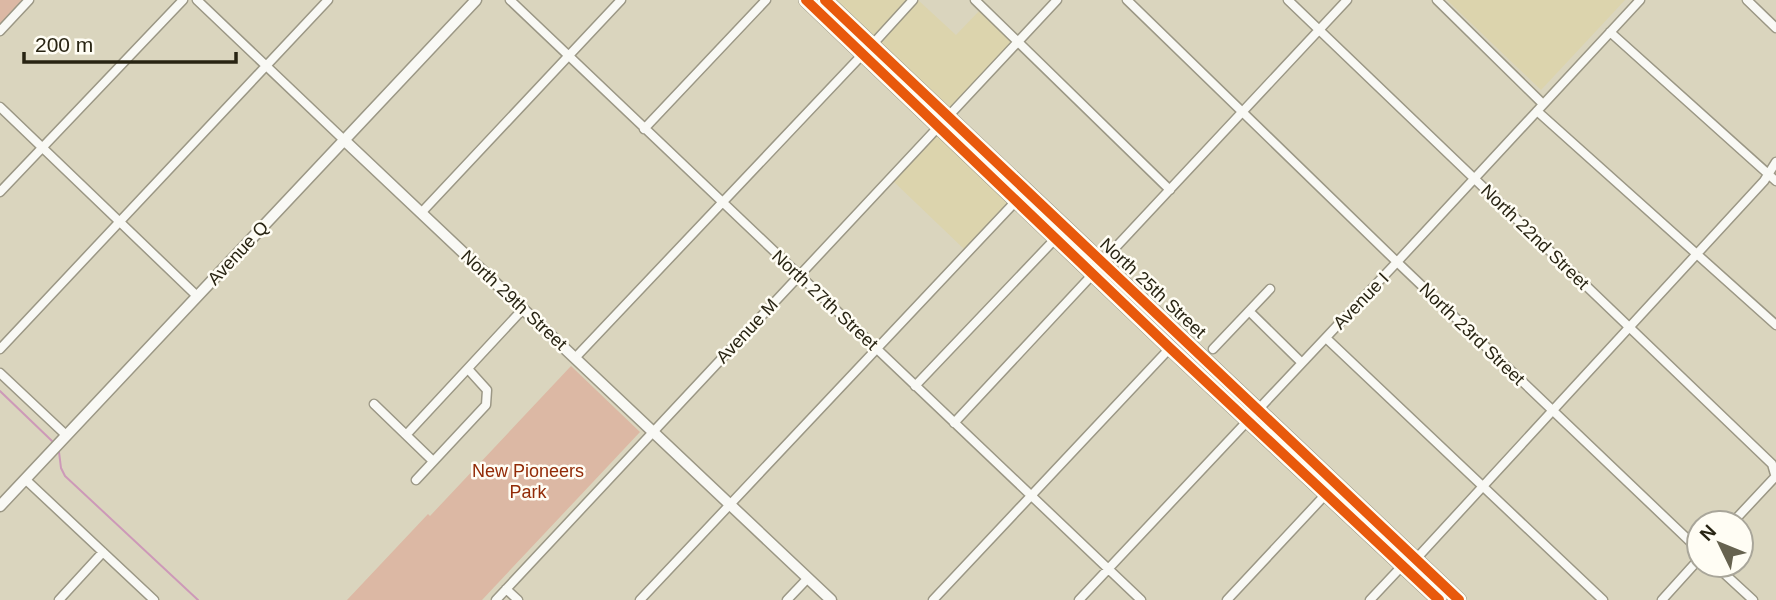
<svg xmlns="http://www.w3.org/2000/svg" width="1776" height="600" font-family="Arial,sans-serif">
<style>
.built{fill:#dcd4ad}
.green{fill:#dcb8a4}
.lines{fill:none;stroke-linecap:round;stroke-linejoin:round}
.stream{stroke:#cd99b8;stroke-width:2}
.minor-casing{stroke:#9b9785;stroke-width:11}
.tertiary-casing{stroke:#9b9785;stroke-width:13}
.primary-casing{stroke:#9b9785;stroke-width:16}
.minor{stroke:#f9f9f5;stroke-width:8}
.tertiary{stroke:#f9f9f5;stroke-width:10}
.primary{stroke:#f9f9f5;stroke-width:12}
.cycleway-casing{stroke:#fffdf4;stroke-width:15}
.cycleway{stroke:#e8590c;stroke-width:10}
.labels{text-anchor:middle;stroke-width:5;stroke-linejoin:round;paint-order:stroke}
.street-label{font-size:18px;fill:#282413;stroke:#fffdf4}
.park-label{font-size:18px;fill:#922b07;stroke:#fffdf4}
</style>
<rect width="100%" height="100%" fill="#dad5be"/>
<!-- built -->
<path class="built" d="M811 0H819L941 116 937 121Z
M830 0H907L871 39Z
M918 0 956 35 980 10 1013 41 946 111 877 45Z
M1447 0H1625L1541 90Z
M938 132 1010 201 964 249 893 181Z"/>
<!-- green -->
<path class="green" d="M0 0H23L0 25Z
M571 366 640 432 482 600H347L428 514 430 516Z"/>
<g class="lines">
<!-- stream -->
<path class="stream" d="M0 391 52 441
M59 452 61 468 65 476 198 600"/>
<!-- minor casing -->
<g class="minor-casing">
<path id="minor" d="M197 0 344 140
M510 0 1141 600
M975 0 1170 190
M1127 0 1397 262 1699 550
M1288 0 1772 464 1776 478
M1437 0 1543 104
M1747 0 1776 28
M0 31 29 0
M1610 32 1776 181
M872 45 913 0
M0 107 197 296
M1537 111 1776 325
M644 129 766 0
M0 192 183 0
M421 213 621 0
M1101 263 1347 0
M1249 311 1302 363
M1326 338 1603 600
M0 349 328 0
M1213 349 1270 289
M575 358 862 55
M0 373 66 435
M915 386 1056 238
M374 404 433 461
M954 423 1093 274
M406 435 523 309
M25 479 154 600
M416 480 486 405 487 390 468 369
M1732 523 1776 476
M1416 559 1764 181 1776 162
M1715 565 1753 600
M506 589 518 600
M59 600 103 552
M496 600 1057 0
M640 600 1016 201
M787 600 808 578
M933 600 1170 348
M1079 600 1397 262 1640 0
M1227 600 1326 494
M1370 600 1402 566
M1662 600 1699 559"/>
</g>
<!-- tertiary casing -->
<g class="tertiary-casing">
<path id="tertiary" d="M344 140 831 600
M0 506 476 0"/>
</g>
<!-- primary casing -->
<g class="primary-casing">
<path id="primary" d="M806 0 1170 348 1439 600
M825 0 1459 600"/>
</g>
<!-- minor -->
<use href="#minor" class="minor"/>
<!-- tertiary -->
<use href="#tertiary" class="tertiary"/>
<!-- primary -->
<use href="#primary" class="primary"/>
<!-- cycleway casing -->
<g class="cycleway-casing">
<path id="cycleway" d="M806 0 1170 348 1439 600
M825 0 1459 600"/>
</g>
<!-- cycleway -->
<use href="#cycleway" class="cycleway"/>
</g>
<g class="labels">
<!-- street labels -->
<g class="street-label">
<text transform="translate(1535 237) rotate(44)" y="6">North 22nd Street</text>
<text transform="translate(238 253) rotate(-47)" y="6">Avenue Q</text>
<text transform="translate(1153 288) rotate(43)" y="6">North 25th Street</text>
<text transform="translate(514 300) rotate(43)" y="6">North 29th Street</text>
<text transform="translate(825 300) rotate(43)" y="6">North 27th Street</text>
<text transform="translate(1361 301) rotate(-46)" y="6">Avenue I</text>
<text transform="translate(747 331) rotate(-47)" y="6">Avenue M</text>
<text transform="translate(1472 334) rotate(44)" y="6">North 23rd Street</text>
</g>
<!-- park labels -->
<g class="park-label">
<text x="528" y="477">New Pioneers<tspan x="528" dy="21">Park</tspan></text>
</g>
</g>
<!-- north arrow -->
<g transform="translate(1720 544) rotate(313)"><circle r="33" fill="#fffdf4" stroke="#a9a69a" stroke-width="2"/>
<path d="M0-5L12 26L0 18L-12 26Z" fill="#66624f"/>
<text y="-10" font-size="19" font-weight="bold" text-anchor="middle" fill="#282413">N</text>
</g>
<!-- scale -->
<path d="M24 52v10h212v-10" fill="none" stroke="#282413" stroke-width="3.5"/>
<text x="35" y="52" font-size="21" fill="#282413" stroke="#fffdf4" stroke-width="5" paint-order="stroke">200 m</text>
</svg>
